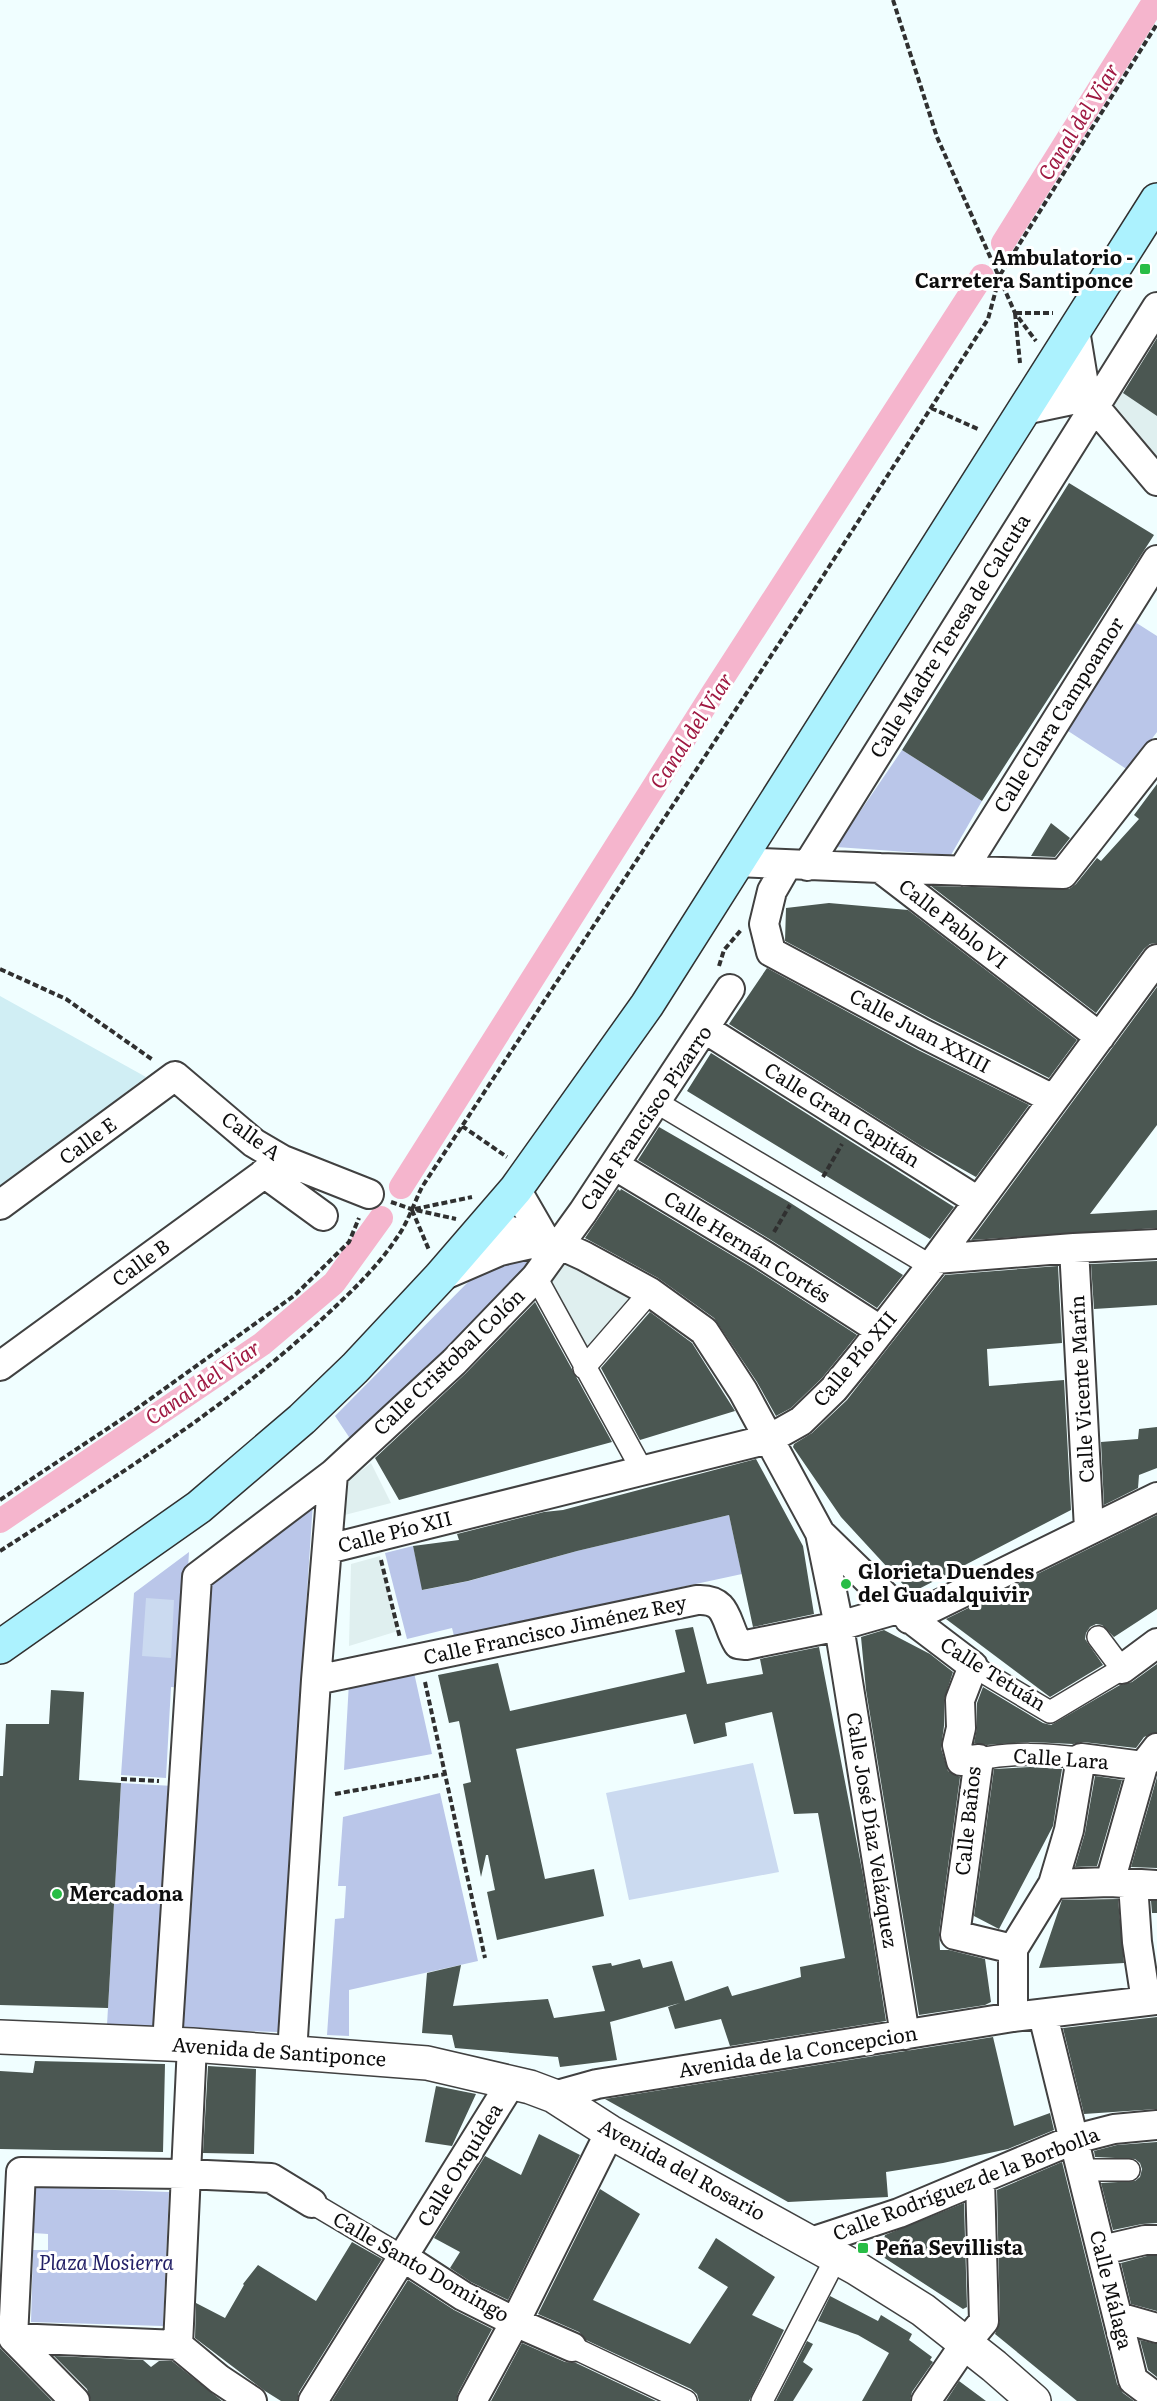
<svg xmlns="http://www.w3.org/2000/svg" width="1157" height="2401" font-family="Literata,serif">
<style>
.farmland{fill:#d0eef4}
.green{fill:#bac6e9}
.pitch{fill:#cbdaf0}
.plaza{fill:#dfefef}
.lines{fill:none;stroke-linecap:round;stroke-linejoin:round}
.canal{stroke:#f5b5cd;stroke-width:24}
.building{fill:#4b5752}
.pedestrian-casing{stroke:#414141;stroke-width:24}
.minor-casing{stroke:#414141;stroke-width:32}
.tertiary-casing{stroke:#414141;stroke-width:36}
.secondary-casing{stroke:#303030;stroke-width:36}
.path{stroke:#303030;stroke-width:4;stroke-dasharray:6 3;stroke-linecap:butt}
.pedestrian{stroke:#fff;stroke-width:21}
.minor{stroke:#fff;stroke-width:28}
.tertiary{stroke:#fff;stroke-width:33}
.secondary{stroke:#acf2fe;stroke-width:33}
.poi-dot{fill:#28bd46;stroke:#fff;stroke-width:2}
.labels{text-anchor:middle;stroke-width:6;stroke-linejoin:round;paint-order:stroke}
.poi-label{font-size:20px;font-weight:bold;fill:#0e0e0e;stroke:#fff;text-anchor:start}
.street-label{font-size:20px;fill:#0e0e0e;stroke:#fff}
.park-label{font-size:20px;font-style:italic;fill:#221f66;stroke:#fff}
.water-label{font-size:21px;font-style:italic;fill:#9f1942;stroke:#fff}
</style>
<rect width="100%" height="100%" fill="#f0feff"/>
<!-- farmland -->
<path class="farmland" d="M0 996 146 1077 0 1188Z"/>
<!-- green -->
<path class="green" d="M1135 622 1157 636V732L1128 770 1065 729Z
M902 750 982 801 951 855 836 847Z
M524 1253 541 1261 353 1443 335 1416 486 1264Z
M313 1502 278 2032 178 2029 208 1585Z
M729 1515 742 1574 454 1636 452 1628 407 1639 385 1553 413 1546 423 1590 469 1581 577 1551Z
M189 1552 181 1688 171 1687 166 1778 121 1775 134 1593Z
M413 1668 432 1754 344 1770 349 1682Z
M121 1783 173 1786 156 2027 107 2025Z
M440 1793 478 1961 349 1990V2036L327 2035 335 1919 344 1918 346 1886H338L343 1817Z
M34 2187 169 2192 163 2326 31 2322 33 2250H48V2234L33 2233Z"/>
<!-- pitch -->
<path class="pitch" d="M146 1598 174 1600 171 1658 142 1656Z
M753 1763 779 1872 629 1900 606 1793Z"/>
<!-- plaza -->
<path class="plaza" d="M1119 390 1157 416V456L1112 402Z
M560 1245 650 1292 584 1368 536 1277Z
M371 1463 391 1503 337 1517 339 1488Z
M380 1556 398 1631 349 1646 351 1564Z"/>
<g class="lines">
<!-- canal -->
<path class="canal" d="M1003 243 1155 0
M401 1187 713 693 982 276
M0 1521 262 1344 334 1283 381 1218"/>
</g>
<!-- building -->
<path class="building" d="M1157 338V416L1123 393Z
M1069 483 1154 535 982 801 902 750Z
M1157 784V943L1150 944 1144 949 1096 1013 931 886 1069 889 1076 884 1097 858 1101 861 1139 819 1134 815Z
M1051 823 1070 838 1055 857 1031 856Z
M829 903 908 910 1077 1040 1049 1078 932 1019 785 941 786 908Z
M767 968 916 1049 1029 1105 976 1177 921 1146 729 1024Z
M1157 987V1125L1090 1214 1157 1210V1228L971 1240Z
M711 1053 954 1207 930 1239 687 1091Z
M659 1127 789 1202 903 1275 877 1308 771 1240 638 1160Z
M618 1189 620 1191 621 1189 753 1268 857 1335 822 1378 791 1408 776 1416 757 1382 714 1318 658 1278 585 1238Z
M1157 1261V1305L1094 1309 1091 1264Z
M1058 1266 1062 1343 987 1349 989 1386 1064 1380 1071 1510 911 1593 841 1517 793 1447 794 1444 812 1433 847 1400 945 1275Z
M535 1302 612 1442 399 1500 375 1458 465 1374Z
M650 1312 692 1343 735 1411 640 1440 601 1368Z
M1157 1427V1468L1139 1475 1138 1488 1104 1505 1101 1442 1138 1439 1139 1429Z
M756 1459 803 1546 814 1614 753 1627 729 1515 577 1551 468 1581 422 1590 413 1546 459 1540 457 1534 544 1512 563 1510Z
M1157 1515V1609L1114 1637 1102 1625 1096 1624 1090 1627 1086 1633 1085 1639 1103 1665 1050 1697 946 1619Z
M693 1627 707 1684 763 1674 760 1659 819 1647 863 1875 886 2021 730 2046 721 2019 675 2029 668 2007 680 2003 610 2022 617 2060 560 2067 558 2057 455 2048 452 2035 422 2033 427 1973 461 1965 453 2006 548 1999 554 2018 605 2011 592 1966 611 1963 612 1966 640 1959 643 1968 672 1961 685 2001 728 1986 732 1996 801 1977 800 1967 845 1958 818 1813 794 1814 772 1712 725 1723 727 1736 694 1744 686 1714 516 1749 545 1879 594 1869 604 1916 497 1940 487 1892 495 1890 488 1855H486L481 1877 463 1784 471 1782 459 1721 449 1723 438 1675 498 1663 510 1711 685 1672 675 1630Z
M884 1630 930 1654 953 1672 944 1700V1726L941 1748 948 1771 960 1777 939 1933 940 1950H949L985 1959 991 2002 985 2005 919 2015 866 1690 861 1637Z
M1157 1664V1732L1144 1737 1136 1748 1083 1742 1073 1744 1030 1742 987 1745 974 1743 977 1728V1703L983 1687 1043 1723 1051 1725 1120 1685 1132 1682Z
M51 1690 84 1692 79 1780 121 1783 108 2008 0 2005V1776H3L6 1724H49Z
M1030 1767 1062 1769 1053 1826 999 1929 974 1916 994 1769Z
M1095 1776 1122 1780 1097 1866 1075 1867 1085 1833Z
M1157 1777V1868L1131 1867Z
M1118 1899 1124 1963 1039 1968 1062 1900Z
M1151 1901H1157V1913H1152Z
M1157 2017V2109L1084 2114 1063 2028Z
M993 2037 1014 2126 1050 2113 1054 2130 1008 2149 943 2163 886 2172 888 2197 788 2202 605 2099Z
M35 2061 165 2064 163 2152 0 2149V2071L33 2073Z
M208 2066 256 2069 254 2154 203 2153Z
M436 2086 476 2094 452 2146 425 2142Z
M539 2134 580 2155 508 2300 471 2282 450 2268 460 2252 434 2238 485 2156 521 2175Z
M1157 2142V2223L1142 2224 1113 2230 1101 2183 1135 2181 1140 2177 1142 2169 1140 2163 1135 2159 1095 2157 1094 2151 1117 2145Z
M1062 2162 1117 2384 1123 2393 1134 2401H1077L995 2334 1000 2321 997 2190Z
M600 2189 640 2214 593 2300 690 2344 728 2287 698 2268 716 2238 775 2277 752 2315 784 2330 749 2401H699L697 2394 691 2389 586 2340 579 2332 538 2314Z
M964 2203 967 2307 963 2309 880 2255 885 2235Z
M352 2242 382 2259 299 2392 297 2401H281L265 2391 195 2338 196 2303 225 2318 244 2285 243 2284 258 2265 316 2301Z
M1147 2256H1157V2311L1131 2304 1121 2263Z
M408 2280 454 2310 492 2329 458 2393 456 2401H332Z
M830 2296 878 2321 881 2315 912 2334 909 2340 932 2357 930 2360 933 2362 912 2392 910 2401H862L889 2353 858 2335 818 2321Z
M1140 2340 1157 2344V2377L1148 2370Z
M807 2341 813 2344 803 2362 813 2369 793 2401H776Z
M522 2343 565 2362 576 2363 656 2401H491Z
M0 2348 4 2352 52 2401H0Z
M54 2356 143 2360 151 2367 159 2361H172L222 2401H91L87 2389Z
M959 2381 986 2401H946Z"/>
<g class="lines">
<!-- pedestrian casing -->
<g class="pedestrian-casing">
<path id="pedestrian" d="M656 1102 931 1266
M536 1277 642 1470
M584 1368 650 1292
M973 1666 1050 1712 1122 1669 1098 1637
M979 1759C1014 1752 1046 1754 1081 1758
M1082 2170H1129
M312 2203 403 2257
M572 2347 686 2401
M762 2401 837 2256"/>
</g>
<!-- minor casing -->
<g class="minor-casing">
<path id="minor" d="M1075 330 1086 397
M1053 365 1094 406 1157 481
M1024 410 1086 397
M737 862 880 868 1100 1037
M787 865 772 891 764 924 771 952 924 1034 1053 1099
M807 866 1157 307
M880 868 1063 874 1157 754
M962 871 1157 560
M705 1029 978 1201
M614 1165 762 1254 880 1330
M264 1173 323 1216
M516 1189 546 1241
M0 1205 175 1076 254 1143 283 1160 369 1194
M487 1224 560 1245 584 1256 650 1292 704 1331 743 1391 820 1533 839 1626 905 2035
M1074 1248 1089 1529
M936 1259 1074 1248 1157 1244
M440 1277 500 1251 544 1241
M0 1366 283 1160
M328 1549 769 1439 801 1421 834 1389 861 1356 931 1266 1157 959
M898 1609 973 1666 960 1700 961 1728 957 1745 961 1761 979 1759 955 1935 1013 1949
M909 1619 1157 1497
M1122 1669 1157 1643
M316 1680 697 1600C729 1598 725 1623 738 1644L746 1645 839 1626 898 1609 820 1533
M1110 1882 1143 1766 1157 1748
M1053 1884 1110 1882 1157 1885
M1133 1884 1137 1942 1146 2001
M1043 2015 1133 2380 1157 2398
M1013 2017V1949L1053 1884 1069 1830 1081 1758 1143 1766
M167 2044 197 1577 333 1474 454 1362 536 1277 583 1212 730 989
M192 2045 178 2345 13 2338 21 2172 185 2174 271 2178 312 2203
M292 2053 316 1680 333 1474
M554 2096 597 2084 1013 2017 1157 2000
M811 2242 899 2213 1075 2139 1114 2129 1157 2125
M1102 2250 1145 2240H1157
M403 2257 463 2296 515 2322 572 2347
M1118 2317 1157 2328
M13 2338 75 2401
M178 2345 219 2379 252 2401
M313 2401 511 2083
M472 2401 515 2322 610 2132
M926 2401 965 2344 984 2321 980 2179"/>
</g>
<!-- tertiary casing -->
<g class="tertiary-casing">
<path id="tertiary" d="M0 2037 192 2045 427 2063 530 2087 554 2096 610 2132 856 2268 923 2310 994 2366 1034 2401"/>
</g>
<!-- secondary casing -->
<g class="secondary-casing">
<path id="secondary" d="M0 1647 199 1507 302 1419 355 1368 440 1277 516 1189 647 1005 1157 200"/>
</g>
<!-- path -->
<path class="path" d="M893 0 937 137 1015 313 1036 341
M1015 313 1020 363
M1016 313H1053
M931 408 980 430
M719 966 724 950 741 930
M0 969 66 999 153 1060
M462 1126 507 1157
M823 1177 842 1144
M391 1202 411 1209 456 1219
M415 1209 472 1197
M412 1210 429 1250
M774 1232 790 1205
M0 1500 125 1417 295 1295 349 1242 359 1218
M0 1551C111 1480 225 1409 321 1320 349 1294 377 1268 398 1236 408 1222 414 1203 422 1187L809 598 988 319 1000 275 1157 24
M381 1560 400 1638
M425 1682 485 1958
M121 1779 159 1781
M335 1794 445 1774"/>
<!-- pedestrian -->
<use href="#pedestrian" class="pedestrian"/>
<!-- minor -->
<use href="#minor" class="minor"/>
<!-- tertiary -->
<use href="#tertiary" class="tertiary"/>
<!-- secondary -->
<use href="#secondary" class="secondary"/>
</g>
<!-- markers -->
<g class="poi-dot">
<rect x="1139" y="263" width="12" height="12" rx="3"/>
<circle cx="846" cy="1584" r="6"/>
<circle cx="57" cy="1894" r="6"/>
<rect x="857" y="2242" width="12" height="12" rx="3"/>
</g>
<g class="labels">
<!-- poi labels -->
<g class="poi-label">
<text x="1133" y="265" text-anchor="end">Ambulatorio -<tspan x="1133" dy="23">Carretera Santiponce</tspan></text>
<text x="858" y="1579">Glorieta Duendes<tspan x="858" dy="23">del Guadalquivir</tspan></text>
<text x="69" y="1901">Mercadona</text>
<text x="875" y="2255">Peña Sevillista</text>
</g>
<!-- street labels -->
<g class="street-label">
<text transform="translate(950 636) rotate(-58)" y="7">Calle Madre Teresa de Calcuta</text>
<text transform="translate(1059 715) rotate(-58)" y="7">Calle Clara Campoamor</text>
<text transform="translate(953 924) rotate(38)" y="7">Calle Pablo VI</text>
<text transform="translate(920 1031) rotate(28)" y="7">Calle Juan XXIII</text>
<text transform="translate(842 1115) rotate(32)" y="7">Calle Gran Capitán</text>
<text transform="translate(646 1118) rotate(-56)" y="7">Calle Francisco Pizarro</text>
<text transform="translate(251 1136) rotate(36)" y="7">Calle A</text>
<text transform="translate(88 1141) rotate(-36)" y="7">Calle E</text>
<text transform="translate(747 1247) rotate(32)" y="7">Calle Hernán Cortés</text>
<text transform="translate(141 1263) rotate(-36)" y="7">Calle B</text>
<text transform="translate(855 1359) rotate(-50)" y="7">Calle Pío XII</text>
<text transform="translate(449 1362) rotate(-44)" y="7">Calle Cristobal Colón</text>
<text transform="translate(1082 1389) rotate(-93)" y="7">Calle Vicente Marín</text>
<text transform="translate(395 1532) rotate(-14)" y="7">Calle Pío XII</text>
<text transform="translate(555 1630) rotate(-12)" y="7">Calle Francisco Jiménez Rey</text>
<text transform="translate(993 1674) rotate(32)" y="7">Calle Tetuán</text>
<text transform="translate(1061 1759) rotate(4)" y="7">Calle Lara</text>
<text transform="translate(968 1821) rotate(-84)" y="7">Calle Baños</text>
<text transform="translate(872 1830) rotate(81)" y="7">Calle José Díaz Velázquez</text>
<text transform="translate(279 2052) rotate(4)" y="7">Avenida de Santiponce</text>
<text transform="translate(798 2052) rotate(-9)" y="7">Avenida de la Concepcion</text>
<text transform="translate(460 2165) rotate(-58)" y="7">Calle Orquídea</text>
<text transform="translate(682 2170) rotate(29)" y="7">Avenida del Rosario</text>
<text transform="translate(966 2184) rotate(-21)" y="7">Calle Rodríguez de la Borbolla</text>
<text transform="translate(421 2267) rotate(30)" y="7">Calle Santo Domingo</text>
<text transform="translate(1111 2290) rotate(76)" y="7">Calle Málaga</text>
</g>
<!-- park labels -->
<g class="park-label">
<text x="106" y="2270">Plaza Mosierra</text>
</g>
<!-- water labels -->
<g class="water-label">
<text transform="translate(1079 122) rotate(-58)" y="7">Canal del Viar</text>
<text transform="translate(692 731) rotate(-57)" y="7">Canal del Viar</text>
<text transform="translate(203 1383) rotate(-34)" y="7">Canal del Viar</text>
</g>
</g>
</svg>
